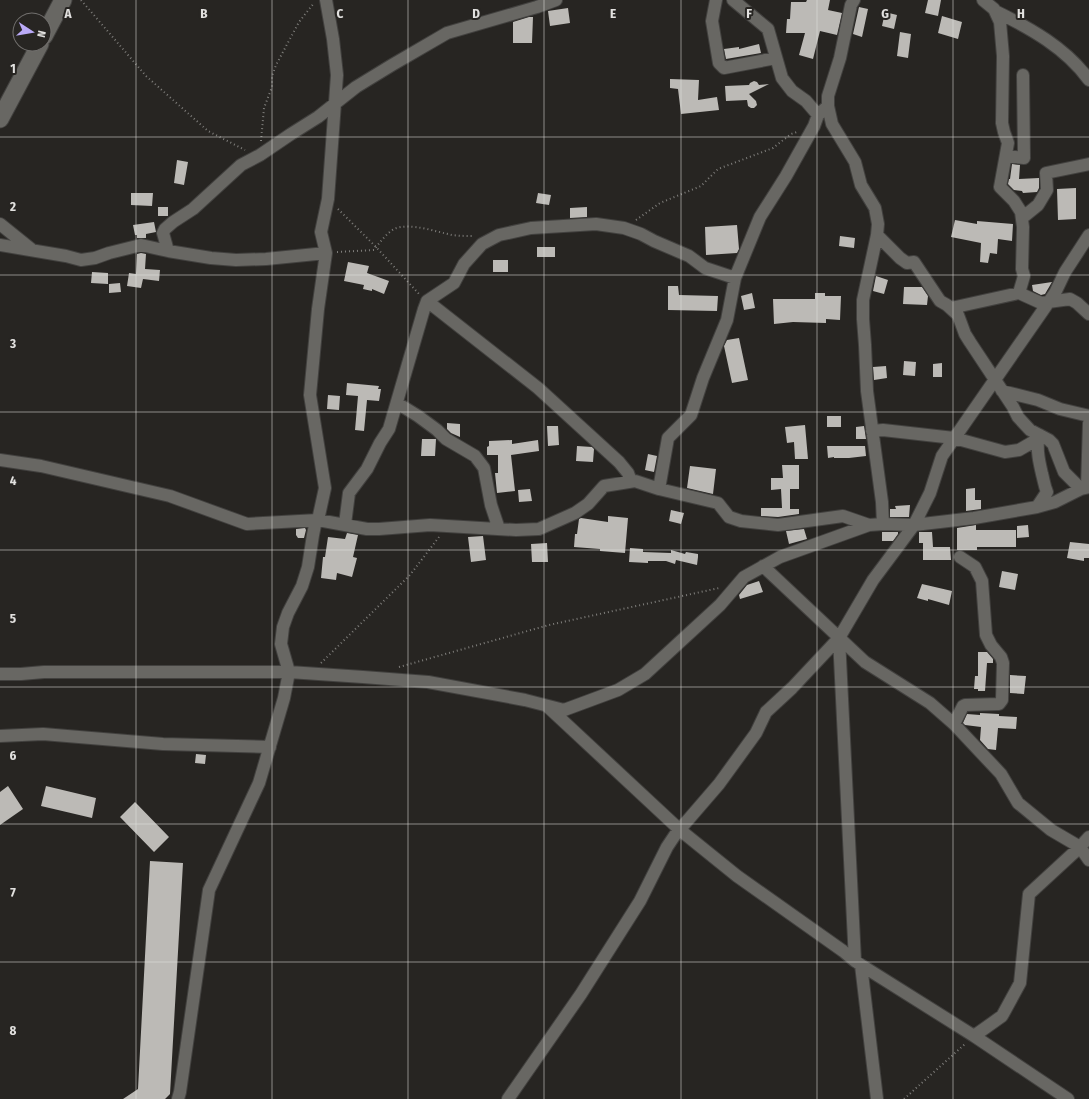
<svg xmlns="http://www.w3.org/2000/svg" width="1089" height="1099" font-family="'Fira Sans Condensed',sans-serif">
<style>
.building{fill:#bcbab6}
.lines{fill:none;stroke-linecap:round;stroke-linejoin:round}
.street-casing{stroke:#42413f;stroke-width:14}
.secondary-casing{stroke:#42413f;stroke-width:19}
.path{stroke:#7f7e7b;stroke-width:2;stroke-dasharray:1 3;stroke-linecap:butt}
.street{stroke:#686763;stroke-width:12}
.secondary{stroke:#686763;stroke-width:17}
.grid{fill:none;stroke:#e2e1df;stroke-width:1;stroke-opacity:0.55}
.grid-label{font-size:13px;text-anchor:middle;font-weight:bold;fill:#e2e1df;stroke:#272522;stroke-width:4;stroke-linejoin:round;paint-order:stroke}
</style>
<rect width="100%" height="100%" fill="#272522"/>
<!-- building -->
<path class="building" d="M807 0H830L828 10 842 13 837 35 820 31 813 59 799 55 805 33H786L787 19H790L791 2H806Z
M928 0H941L938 16 925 13Z
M859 7 868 9 862 37 853 34Z
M568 8 570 23 550 26 548 11Z
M885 12 897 15 894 29 882 26Z
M942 16 962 22 958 39 938 33Z
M529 17H533L532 43H513V22Z
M900 32 911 34 908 58 897 56Z
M759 44 761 53 726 59 724 49 739 47V49Z
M670 79 699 80 698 100 717 97 719 110 681 114 678 89 670 88Z
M754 81 757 82 759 85 769 84 749 94 756 101 757 105 754 108H751L748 106 747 100 726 101 725 86 749 85 750 83Z
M177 160 188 162 184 185 174 183Z
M1012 164 1020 165 1019 179 1039 178V188L1037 192 1023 193 1022 191 1014 190 1008 184 1009 179H1010Z
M1076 188V219L1058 220 1057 189Z
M131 193H153L152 206 131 205Z
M538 193 551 195 549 205 536 203Z
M158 207H168V216H158Z
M587 207V217L570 218V208Z
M955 220 977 224V221L1013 224 1012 241 998 239 997 254 990 253 988 263 980 262 981 243 951 237Z
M154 222 156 232 146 234V238H137V235H135L133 225Z
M737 225 739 249 737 253 706 255 705 227Z
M840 236 855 238 854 248 839 246Z
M537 247H555V257H537Z
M141 253 146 254 145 269 160 270 159 281 143 279 141 288 127 286 129 273 136 274 137 254Z
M493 260H508V272H493Z
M348 262 369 266 367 273 389 281 384 294 372 289V291L363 289 364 285 344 281Z
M92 272 108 273V284L91 283Z
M876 276 888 280 884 294 873 291Z
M1052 282 1045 294 1041 295 1033 291 1032 285Z
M120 283 121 292 109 293V284Z
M668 286H678L679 295 718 296 717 311 668 310Z
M904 287H922L928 296 927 305 903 304Z
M752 293 755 308 744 310 741 296Z
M815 293H825V296H841L840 320 826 319V323L793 322 774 324 773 299H815Z
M739 338 748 380 732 383 724 346 727 340Z
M904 361 916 362 915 376 903 375Z
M942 363V377H933V364Z
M886 366 887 378 874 380 873 367Z
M347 383 379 386 378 389H381L379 401 367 400 364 431 355 430 358 396 346 395Z
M328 395 340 396 339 410 327 409Z
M827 416H841V427H827Z
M447 423 460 424V437L451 433 447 429Z
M805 425 808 459H795L794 442 787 443 785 427Z
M547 426H558L559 445 548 446Z
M864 426 866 439H856V427Z
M422 439H436L435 456H421Z
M512 440V444L538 440 539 451 511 455 515 491 497 493 495 473H498V455H487V447L489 446V441Z
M577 446 592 447 594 449 593 462 576 461Z
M827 446H865L866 456 849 458H834V457L828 458Z
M648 454 657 456 654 472 645 470Z
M782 465H799V489H790V509H799V514L778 517 761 516V508H782L781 489 771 490V478H783Z
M690 466 716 469 713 494 687 488Z
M975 488V500H981V509L966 511V489Z
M530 489 532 501 519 502 518 490Z
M910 505 909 517H890V509H896L895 506Z
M671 510 684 513 681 524 669 521Z
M608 516 628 518 625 553 600 551V549L574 547 575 534H577L579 519 581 518 608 522Z
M976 525V530H1016V547H977V550H957V528Z
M1028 525 1029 537 1017 538V526Z
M305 528 306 530 304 538H298L296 535V529Z
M804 529 807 539 789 544 786 531Z
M882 532H898V534L893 541H882Z
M919 532H932L933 547H950L951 560H923V543H919Z
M347 533 358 535 353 557 357 558 352 577 337 573 336 580 321 578 323 557H325L328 537 345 539Z
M483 536 486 560 471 562 468 537Z
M1070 542 1089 544V558H1084V561L1067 558Z
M547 543 548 562H532L531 544Z
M630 548 643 549V552L671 553V550L685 554 686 552 698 554V557L697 565 676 560 675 564 666 561H648V563L629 562Z
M1002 571 1018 574 1015 590 999 587Z
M759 581 763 592 740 599 739 595 747 585Z
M922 584 952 591 949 605 928 599V601L917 598Z
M978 652H987L993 659V663H987L985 691H978V689H974L975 676H978Z
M1010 675 1026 676 1024 694 1010 693Z
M980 713 999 714V716L1017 717 1016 729 998 728 996 750 988 749 980 740 981 727 965 725 963 723 967 714 980 715Z
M196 754 206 755 205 764 195 763Z
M8 786 23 809 0 825V792Z
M46 786 96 798 92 818 41 806Z
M135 802 169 837 154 852 120 817Z
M150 861 183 863 170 1094 165 1099H123L138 1089Z"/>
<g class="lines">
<!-- street casing -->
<g class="street-casing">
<path id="street" d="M716 0 712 21 719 63 724 68 776 58
M733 0 768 29 782 78 792 91 806 101 818 115
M854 0 851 5 840 58 828 96V106L832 124 855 162 861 185 875 208 878 224 877 235 863 300V319L865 345 867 391 882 502 883 524
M983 0 994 9 1000 22 1003 56 1002 123 1004 132 1008 143 1000 187 1014 201 1021 212 1023 227 1022 269 1024 276 1019 293 1041 303 1070 299 1077 303 1089 314
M995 11C1030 28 1066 48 1089 80
M1006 156 1024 158 1023 75
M1022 218 1038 205 1047 190 1046 173 1089 164
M0 224 31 249
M877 235 900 258 907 263 914 262 940 301 947 305 958 315 965 334 970 342 1013 407 1018 417 1030 430 1049 440 1053 444 1064 472 1081 489
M0 245 66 256 81 260 95 258 109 253 141 245 168 251 211 258 236 260 266 259 326 253
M168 251 163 233 165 229 173 222 193 209 241 165 260 155 291 134 318 117 356 87 392 65 447 33 537 7 556 0
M427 301 538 388 619 462 628 473 631 481
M951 308 1019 293
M1002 391 1038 400 1060 409 1089 416
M397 403 418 416 437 430 446 439 475 456 484 468 491 505 499 529
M872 431 883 430 954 438 1005 452 1019 450 1038 439 1040 435
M0 460 41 466 170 496 247 524 318 520 367 529H379L430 525 516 530 539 529 575 513 588 504 604 486 635 481 659 489 718 503 729 517 741 521 778 525 843 516 869 525
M1087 487 1089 423
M659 489 668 438 691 415 703 378 727 320 735 278 760 217 786 176 814 126 818 115 828 106
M1037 507 1047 492C1044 485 1044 481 1042 474 1039 461 1037 452 1038 439
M345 524 349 493 367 469 380 443 389 429 424 309 427 301 454 283 464 264 482 244 499 235 531 228 596 224 624 228 641 234 654 241 689 256 705 268 735 278
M763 566 865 662 930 703 954 724 1001 774 1018 803 1051 830 1080 847 1089 860
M839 638 855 961 861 965 877 1099
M0 674H21L44 672H289L363 677 428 682 525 700 564 710 618 690 645 674 720 605 744 577 780 557 869 525 883 524 914 525 974 518 1037 507 1055 502 1081 489 1089 487
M548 707 680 830 737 876 843 951 855 961
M954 724 963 706 965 705 999 704 1002 700 1003 663 1001 657 991 645 986 635 982 581 975 567 960 557
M0 736 43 734 163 744 270 747
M861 965 974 1036 1068 1099
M974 1036 1002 1016 1020 983 1029 894 1080 847 1089 837
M178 1099 180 1092 209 890 259 783 284 698 289 672 281 644 283 627 288 613 302 586 308 567 313 535 315 525 318 520 325 488 310 395 318 309 326 253 321 232 328 199 337 75 333 39 326 0
M508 1099 581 994 640 901 667 847 675 835 719 784 756 733 766 712 792 688 839 638 873 580 914 525 930 493 942 456 1055 293 1065 272 1089 235"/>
</g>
<!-- secondary casing -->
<g class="secondary-casing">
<path id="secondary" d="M44 36 63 0
M0 119 40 44"/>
</g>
<!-- path -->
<path class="path" d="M81 0 146 76 208 131 245 150
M261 141 264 108 272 87V76L276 65 299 22 314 3
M338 209 376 247 419 294
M636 220 660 203 701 186 718 169 773 148 791 134 797 132
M337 252 374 250C380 242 386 234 394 229 409 222 437 232 452 235 460 236 467 236 474 236
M321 663 410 575 439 537
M399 667 549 625 719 588
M904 1099 965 1044"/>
<!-- street -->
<use href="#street" class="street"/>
<!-- secondary -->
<use href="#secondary" class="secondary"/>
</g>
<!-- grid -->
<path class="grid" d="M136 0V1099M272 0V1099M408 0V1099M544 0V1099M681 0V1099M817 0V1099M953 0V1099M0 137H1089M0 275H1089M0 412H1089M0 550H1089M0 687H1089M0 824H1089M0 962H1089"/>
<g class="grid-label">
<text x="68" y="18">A</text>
<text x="204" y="18">B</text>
<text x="340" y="18">C</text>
<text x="476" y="18">D</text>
<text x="613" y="18">E</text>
<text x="749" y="18">F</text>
<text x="885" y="18">G</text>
<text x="1021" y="18">H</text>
<text x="13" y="73">1</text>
<text x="13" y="211">2</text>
<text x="13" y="348">3</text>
<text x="13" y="485">4</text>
<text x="13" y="623">5</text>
<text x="13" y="760">6</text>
<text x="13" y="897">7</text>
<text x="13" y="1035">8</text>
</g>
<!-- north arrow -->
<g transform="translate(32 32) rotate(102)"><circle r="19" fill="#272522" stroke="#72706e"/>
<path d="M0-3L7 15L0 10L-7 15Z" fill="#baaaf7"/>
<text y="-6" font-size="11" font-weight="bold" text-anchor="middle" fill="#e2e1df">N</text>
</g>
</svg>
